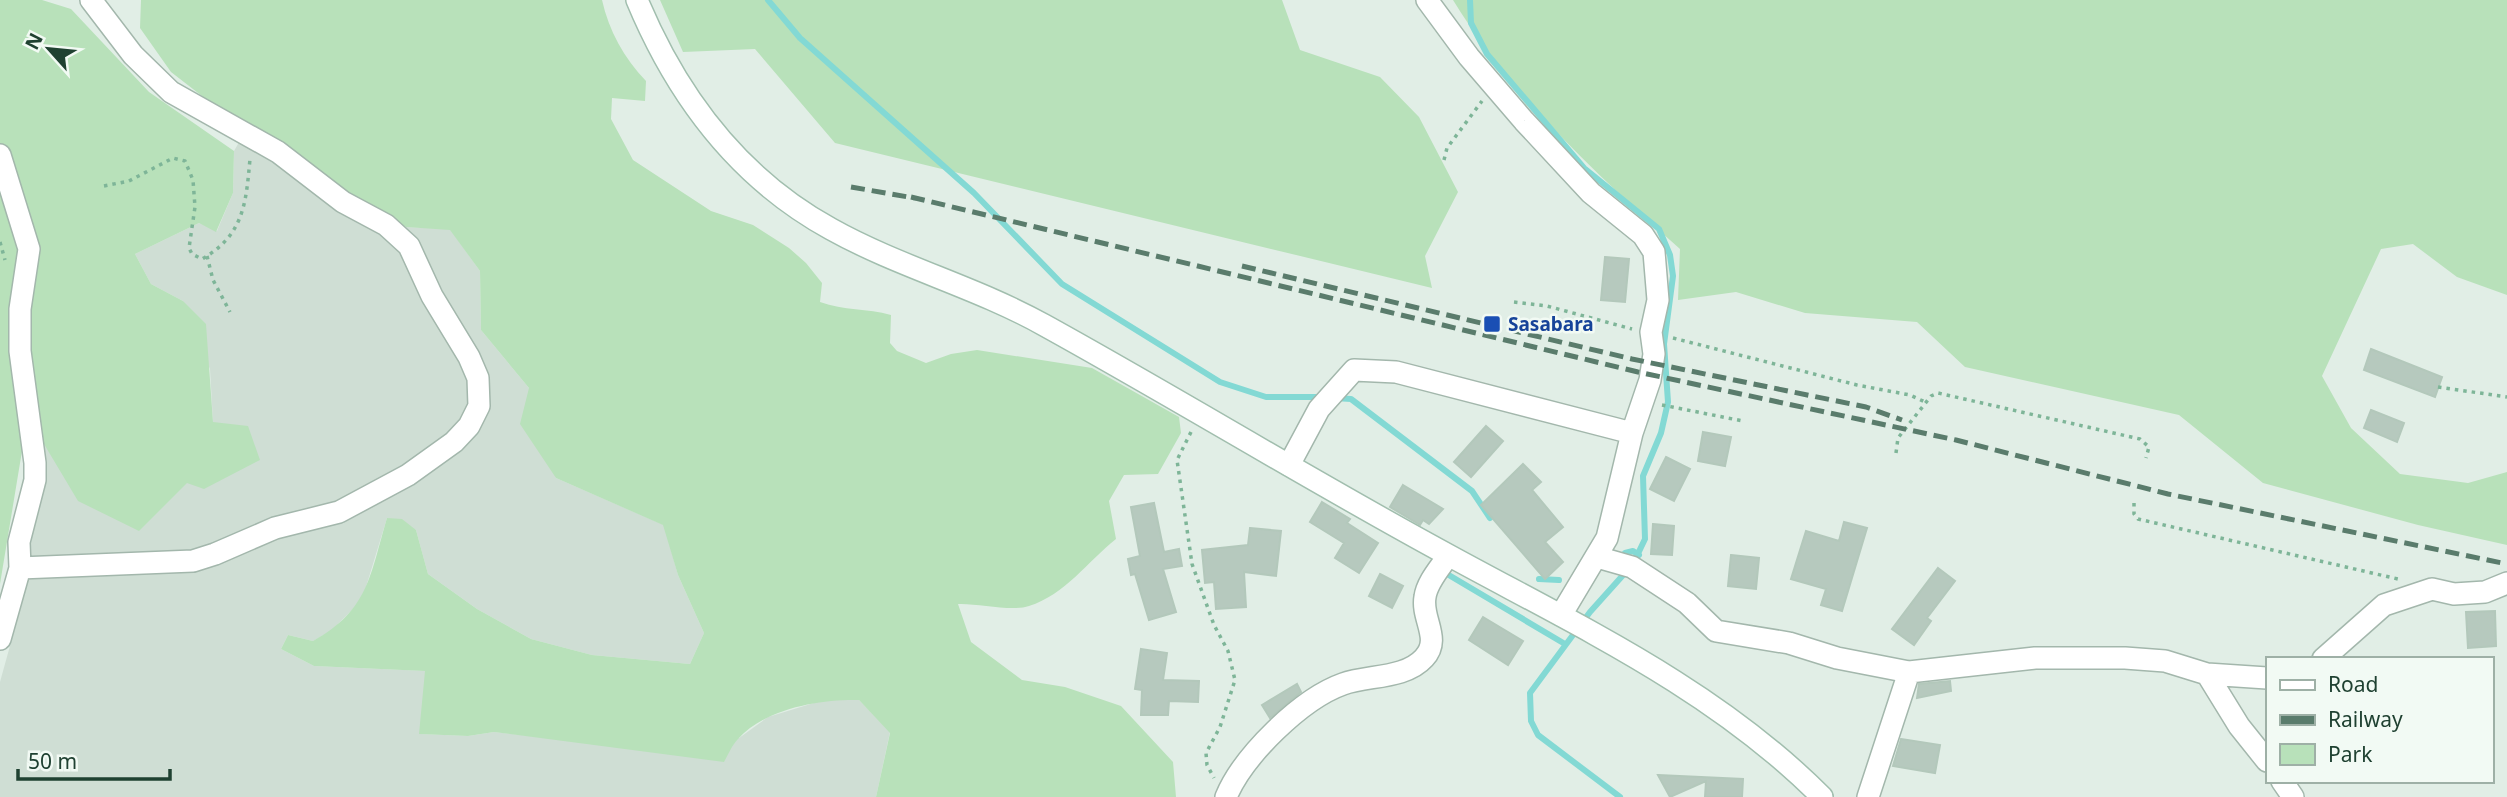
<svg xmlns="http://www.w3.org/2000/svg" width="2507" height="797" font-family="'Noto Sans',sans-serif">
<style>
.built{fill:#cfded4}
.green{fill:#b8e1ba}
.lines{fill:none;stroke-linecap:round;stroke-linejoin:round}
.stream{stroke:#83d9d4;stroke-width:6}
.building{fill:#b6c9be;stroke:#b3c8bb;stroke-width:2}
.street-casing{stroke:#a3b7ac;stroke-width:24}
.secondary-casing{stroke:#a1beae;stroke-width:24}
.path{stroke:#7eb598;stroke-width:3.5;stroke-dasharray:3.5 5;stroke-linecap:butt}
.street{stroke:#fff;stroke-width:21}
.secondary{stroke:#fff;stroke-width:21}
.rail{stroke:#5a7c6c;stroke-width:5;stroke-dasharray:14 7;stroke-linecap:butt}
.transit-dot{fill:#1a4fb4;stroke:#f2faf4;stroke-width:2.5}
.labels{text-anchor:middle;stroke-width:5;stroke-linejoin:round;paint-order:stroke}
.transit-label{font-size:19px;font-weight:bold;fill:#164399;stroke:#f2faf4;text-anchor:start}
</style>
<rect width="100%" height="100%" fill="#e1eee6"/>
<!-- built -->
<path class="built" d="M249 125 329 183 406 227 450 229 480 271 481 330 529 388 556 478 664 525 678 575 704 633 690 664 592 655 531 639 477 609 428 574 416 530 387 518 362 600 331 631 313 641 288 635 281 649 314 666 426 671 420 734 468 736 494 732 603 744 739 738 768 717 827 699 859 700 890 732 876 797H0V682L24 595 40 477V439L213 422 210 369 183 301 151 284 135 254 199 223 217 231 233 193 234 151Z"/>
<!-- green -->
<path class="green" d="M0 0H42L71 9 149 92 234 151 233 193 216 232 199 223 135 254 151 284 183 301 206 324 213 422 248 426 260 460 204 489 187 483 139 531 78 501 41 439H24L0 584Z
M141 0H602C609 31 624 58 646 81L645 101 612 98 611 119 633 160 711 211 753 225 789 248 806 263 822 283 820 302C844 311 867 308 891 315L890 343 897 351 926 363 951 354 977 350 1092 368 1179 417 1181 433 1158 474 1124 475 1109 501 1116 539C1088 561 1065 595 1029 606 1012 612 977 603 958 604L971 642 1022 680 1065 687 1121 706 1173 762 1176 797H876L890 733 859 700C821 699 766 708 738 739 732 745 728 755 724 762L494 732 468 736 419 734 425 671 314 666 281 649 288 635 313 641C369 610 370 575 387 518L402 519 416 530 428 574 477 609 531 639 592 655 690 664 704 633 678 575 663 525 556 478 520 424 529 388 481 330 480 271 450 230 406 227 329 183 211 103 171 72 140 28Z
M660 0H1282L1300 50 1380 77 1419 117 1458 192 1425 256 1432 288 835 143 755 49 683 52Z
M1453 0H2507V295L2457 277 2413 244 2381 249 2322 376 2351 428 2400 474 2468 483 2507 472V545L2418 525 2263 483 2179 415 1965 367 1917 322 1805 313 1736 292 1678 300 1680 249C1596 174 1512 96 1453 0Z"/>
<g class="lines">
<!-- stream -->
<path class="stream" d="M768 0 800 38 974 193 1062 284 1220 382 1266 397H1324
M1470 0 1471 23 1487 54 1584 168 1659 229 1670 255 1673 276 1664 344 1668 402 1661 433 1643 476 1645 539 1633 564 1590 612 1530 693 1531 721 1538 735 1620 797
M1335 398 1351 399 1472 491 1490 518
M1625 553 1633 551 1639 555
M1442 571 1565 644
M1539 579 1559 580"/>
</g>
<!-- building -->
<path class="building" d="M1605 257 1629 259 1625 302 1601 300Z
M2371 349 2442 377 2435 397 2364 370Z
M2371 410 2404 423 2397 442 2364 428Z
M1486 426 1503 441 1471 477 1454 462Z
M1703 432 1731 437 1725 466 1698 461Z
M1666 457 1690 469 1674 501 1650 489Z
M1523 464 1541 482 1532 490 1563 527 1545 542 1563 562 1545 579 1481 505Z
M1403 485 1443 509 1429 524 1423 520 1420 525 1390 507Z
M1322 502 1350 519 1347 523 1378 543 1359 573 1335 558 1344 543 1310 522Z
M1154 503 1164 552 1179 549 1182 566 1163 569 1176 612 1149 620 1135 574 1131 575 1128 559 1140 556 1131 507Z
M1844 522 1867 528 1842 611 1821 605 1826 589 1791 579 1806 531 1839 541Z
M1653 524 1674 526 1672 555 1651 554Z
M1250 528 1281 531 1276 576 1244 572 1246 607 1216 609 1214 582 1205 583 1202 550 1248 545Z
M1731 555 1759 558 1756 589 1728 586Z
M1938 568 1955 581 1927 618 1931 621 1914 645 1892 629Z
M1380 574 1403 586 1392 608 1369 596Z
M2495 611 2496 646 2468 648 2466 612Z
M1483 617 1523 641 1508 665 1469 640Z
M1141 649 1167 653 1163 680 1199 681 1198 702 1169 701 1168 715H1141L1142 690 1135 689Z
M1950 681 1951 691 1917 698 1919 684Z
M1297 684 1301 692 1270 718 1262 705Z
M1901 739 1940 745 1935 773 1893 766Z
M1658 775 1743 779 1742 797H1705L1706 781 1670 797Z"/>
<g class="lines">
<!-- street casing -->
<g class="street-casing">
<path id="street" d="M1427 0 1469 57 1524 121 1591 193 1643 235 1654 252 1658 300 1651 332 1654 354 1650 380 1632 433 1607 538 1561 615
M0 155 29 249 20 309V351L35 463V480L19 542 20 568 0 639
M1289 465 1319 409 1354 370 1396 372 1632 433
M1597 557 1632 567 1687 603 1716 631 1789 643 1837 658 1909 672 2035 658H2125L2165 661 2207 674 2267 678
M20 568 193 561 215 554 275 528 339 512 408 475 454 442 469 426 479 406 478 378 469 357 432 296 409 246 386 225 343 202 278 152 171 92 133 55 91 0
M2323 659 2384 605 2432 589 2454 594 2485 592 2507 583
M2207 674 2239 726 2267 761
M2282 781 2293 797
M1226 797C1243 756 1301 699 1343 684 1368 675 1405 679 1424 658 1442 639 1421 619 1425 597 1427 582 1440 568 1448 556
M1868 797 1909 672"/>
</g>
<!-- secondary casing -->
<g class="secondary-casing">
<path id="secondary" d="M637 0C677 96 738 178 831 229 899 267 976 287 1044 325 1180 400 1313 482 1450 556 1580 627 1716 690 1822 797"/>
</g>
<!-- path -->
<path class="path" d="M1444 160 1447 148 1482 101
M104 186 129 181 173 158 185 161 193 180 195 207 189 248 192 254 202 259C244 235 246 203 250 159
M0 242 5 260
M207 256 213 280 230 312
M1514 302 1547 306 1632 329
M1673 338 1857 385 1910 395 1925 402
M2438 387 2507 397
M1662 405 1743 421
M1191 432 1177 460 1192 564 1214 625 1228 651 1235 680 1220 727 1206 753 1207 765 1214 778
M1896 453 1898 438 1931 396 1938 393 2140 439 2149 447 2146 458
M2134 503V514L2138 519 2398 579"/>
<!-- street -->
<use href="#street" class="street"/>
<!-- secondary -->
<use href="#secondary" class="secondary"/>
<!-- rail -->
<path class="rail" d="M851 187 920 199
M911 197 1638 372 1956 440 2168 494 2507 564
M1242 266 1632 359 1866 407 1902 420"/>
</g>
<!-- markers -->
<rect class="transit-dot" x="1483" y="315" width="18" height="18" rx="3.5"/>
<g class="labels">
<!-- transit labels -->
<g class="transit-label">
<text x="1508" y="331">Sasabara</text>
</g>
</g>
<!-- legend -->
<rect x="2266" y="657" width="228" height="126" fill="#f2faf4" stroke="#9eb0a6" stroke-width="2"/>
<rect x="2280" y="680" width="35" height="10" fill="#ffffff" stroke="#9eb0a6" stroke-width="2"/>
<text x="2328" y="692" font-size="21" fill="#1f4131">Road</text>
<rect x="2280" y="715" width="35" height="10" fill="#5a7c6c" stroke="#9eb0a6" stroke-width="2"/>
<text x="2328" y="727" font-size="21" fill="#1f4131">Railway</text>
<rect x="2280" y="744" width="35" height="21" fill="#b8e1ba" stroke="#9eb0a6" stroke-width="2"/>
<text x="2328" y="762" font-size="21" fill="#1f4131">Park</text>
<!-- north arrow -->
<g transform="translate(49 49) rotate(297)" stroke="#f2faf4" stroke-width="5" paint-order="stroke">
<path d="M0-5L12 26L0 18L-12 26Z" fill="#1f4131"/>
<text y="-10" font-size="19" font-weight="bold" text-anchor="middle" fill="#1f4131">N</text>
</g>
<!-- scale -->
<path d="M18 769v10h152v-10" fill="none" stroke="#1f4131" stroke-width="3.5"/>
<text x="28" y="769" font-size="21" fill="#1f4131" stroke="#f2faf4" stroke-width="5" paint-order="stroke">50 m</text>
</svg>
